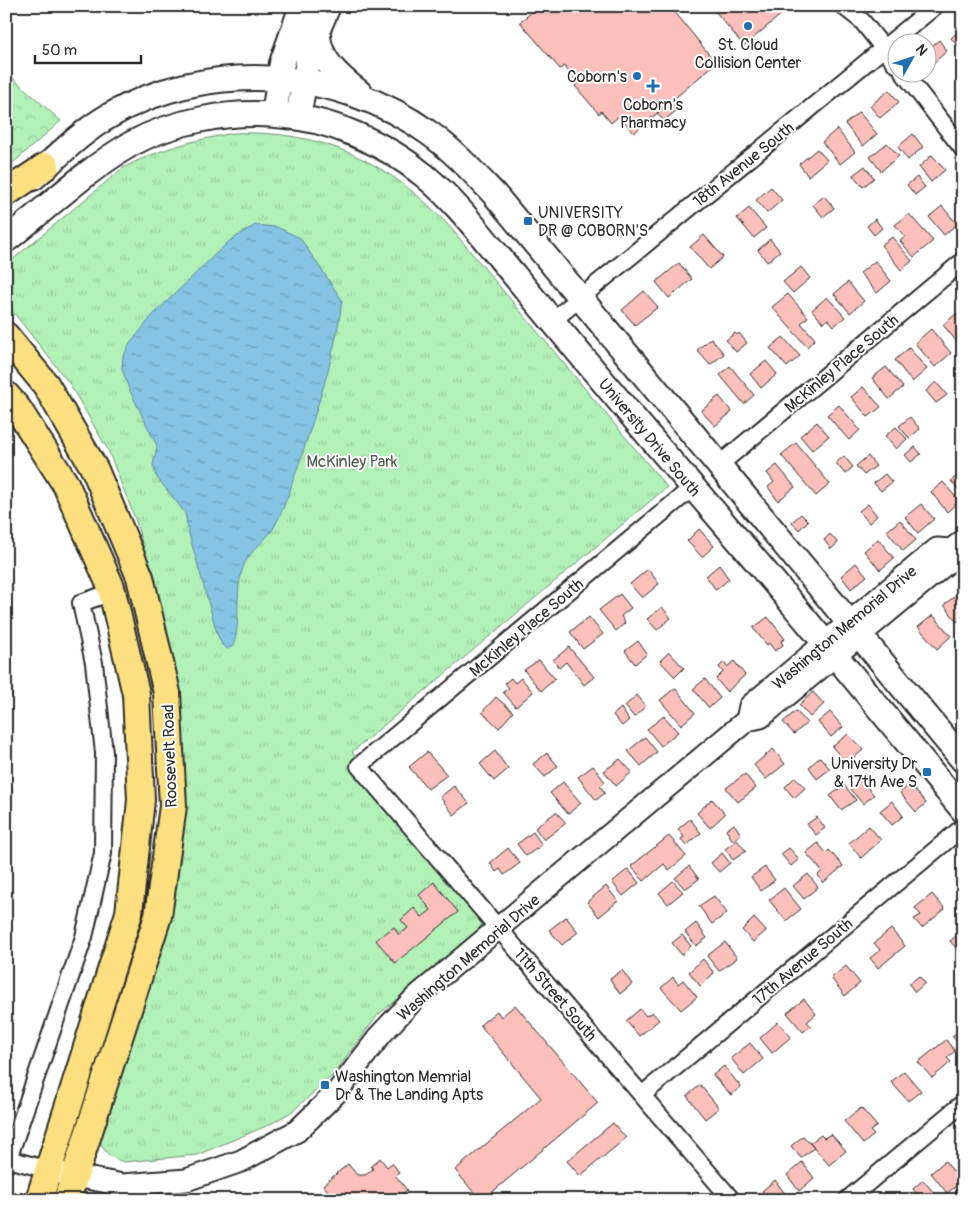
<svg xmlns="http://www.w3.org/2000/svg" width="969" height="1206" font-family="Pangolin,sans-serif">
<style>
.forest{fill:url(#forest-crowns);stroke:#6e8e72}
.park{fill:url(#park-tufts);stroke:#6e8e72}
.water{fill:url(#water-ripples);stroke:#61879b}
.building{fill:#fcc0bc;stroke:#2b2b2b}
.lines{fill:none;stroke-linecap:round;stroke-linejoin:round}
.minor-casing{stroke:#2b2b2b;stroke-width:20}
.tertiary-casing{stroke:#2b2b2b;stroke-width:25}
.secondary-casing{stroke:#2b2b2b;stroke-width:28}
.primary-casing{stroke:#2b2b2b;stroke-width:30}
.minor{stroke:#fff;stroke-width:16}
.tertiary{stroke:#fff;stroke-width:21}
.secondary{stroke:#fff;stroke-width:24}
.primary{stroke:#fce080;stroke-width:26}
.poi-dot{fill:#1f6fb2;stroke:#fff;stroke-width:2}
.labels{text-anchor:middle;stroke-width:4;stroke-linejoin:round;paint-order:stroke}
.poi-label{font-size:16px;fill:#2b2b2b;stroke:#fff}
.street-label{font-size:16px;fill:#2b2b2b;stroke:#fff}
.park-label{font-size:16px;fill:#4c5c4e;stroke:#fff}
</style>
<defs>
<pattern id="forest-crowns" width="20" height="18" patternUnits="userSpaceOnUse" patternTransform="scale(1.25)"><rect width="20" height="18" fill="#b1f1b8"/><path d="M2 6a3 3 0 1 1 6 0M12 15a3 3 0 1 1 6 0" fill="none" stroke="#98cf9e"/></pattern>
<pattern id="park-tufts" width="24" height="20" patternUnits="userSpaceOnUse" patternTransform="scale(1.25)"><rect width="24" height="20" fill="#b1f1b8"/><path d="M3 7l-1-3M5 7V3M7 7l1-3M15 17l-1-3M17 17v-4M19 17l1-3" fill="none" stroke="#98cf9e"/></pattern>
<pattern id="water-ripples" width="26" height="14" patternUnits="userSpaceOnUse" patternTransform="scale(1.25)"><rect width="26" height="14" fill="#85c4e5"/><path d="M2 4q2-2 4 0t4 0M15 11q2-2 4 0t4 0" fill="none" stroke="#6d9fba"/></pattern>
</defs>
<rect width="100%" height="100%" fill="#fff"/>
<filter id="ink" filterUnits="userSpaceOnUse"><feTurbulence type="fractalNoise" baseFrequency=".02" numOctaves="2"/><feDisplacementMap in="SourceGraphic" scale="10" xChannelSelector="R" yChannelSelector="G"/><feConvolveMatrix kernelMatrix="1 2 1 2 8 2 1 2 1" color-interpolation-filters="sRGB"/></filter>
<g filter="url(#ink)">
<!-- forest -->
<path class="forest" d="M6 72 61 121 6 169Z"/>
<!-- park -->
<path class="park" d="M234 133C323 130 390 162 450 227L667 487 352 752 482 916 483 923 476 932 378 1015 333 1075 293 1111 269 1125 197 1155 124 1162C111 1158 105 1154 100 1141L166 921 180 706 173 655 136 521 108 450 69 383 6 303V265L123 168C158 149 195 140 234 133Z"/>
<!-- water -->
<path class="water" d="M255 225 277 227 300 238 342 300C336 353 318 405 302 455 293 480 286 506 273 529 265 541 253 548 246 561 232 587 243 621 233 646L227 649 222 645 217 633 189 534 185 513 156 476 153 465 157 446 129 389 122 369 123 357 129 345 152 316 228 242Z"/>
<!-- building -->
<path class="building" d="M529 6H670L716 63 634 133 619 116 611 123 601 111 599 114 575 86 578 83 564 66 560 69 520 22 533 11Z
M711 6H791L744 46Z
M962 28 963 29V52L951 38Z
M939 40 947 51 932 64 926 57V51Z
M889 90 899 102 880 118 870 106Z
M673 100 679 108 664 121 657 113Z
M859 112 877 134 863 146 845 124Z
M837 129 855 152 840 164 822 142Z
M913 134 923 147 908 160 898 147Z
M887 143 899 156 881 171 870 157Z
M817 149 827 160 808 176 799 164Z
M932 155 945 170 931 182 919 167Z
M865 166 874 178 863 187 853 175Z
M917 177 925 187 915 195 907 185Z
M771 187 782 200 767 213 756 200Z
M963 187V202L955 193Z
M824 196 834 208 823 217 813 205Z
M942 206 957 224 944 235 929 217Z
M749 208 766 228 754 238 737 218Z
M909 214 933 241 914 257 900 241 905 237 895 225Z
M875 219 882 228 874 235 867 226Z
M704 235 723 257 709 269 690 247Z
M892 237 912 261 901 270 881 245Z
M770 239 780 251 767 262 758 250Z
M875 261 891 281 877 293 860 273Z
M679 263 692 279 669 298 656 282Z
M801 267 810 278 793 293 783 282Z
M848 282 864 301 850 313 834 294Z
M644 291 658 307 635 325 622 310Z
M788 294 808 317 801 323 815 339 807 347 772 307Z
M827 297 845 317 834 326 828 319 823 323 812 310Z
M957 313 963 321V339L958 343 943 325Z
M931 329 951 353 935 367 915 343Z
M735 333 737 335 739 333 747 343 736 352 726 340Z
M783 337 800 356 787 367 770 348Z
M711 338 724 354 710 365 697 350Z
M909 348 927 369 912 382 895 360Z
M766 361 777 374 761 388 750 374Z
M730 366 754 395 744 404 720 375Z
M886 367 903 387 889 399 872 378Z
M936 382 947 395 936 403 926 391Z
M863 387 881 407 868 417 851 397Z
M719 396 732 412 715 426 701 411Z
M839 405 860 430 849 440 827 415Z
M910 417 920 429 909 438 899 426Z
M817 422 829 436 812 450 800 436Z
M896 427 907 439 896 449 885 436Z
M796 443 830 484 816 496 781 455Z
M915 447 921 454 911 462 905 455Z
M844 456 853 467 845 474 836 463Z
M868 456 876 466 864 475 856 466Z
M777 465 795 487 778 501 768 487 774 482 767 473Z
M963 471V495L951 481Z
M885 474 892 482 881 491 874 483Z
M943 482 959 501 947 512 931 492Z
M868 504 877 516 869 523 859 511Z
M921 504 934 519 918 533 905 517Z
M801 514 808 521 799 530 792 522Z
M900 520 916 540 903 551 887 531Z
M699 529 714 546 702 557 687 541Z
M830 534 838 543 831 549 824 540Z
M878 539 894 558 880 570 864 551Z
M856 563 867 576 851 589 841 576Z
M719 565 729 579 716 590 706 576Z
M648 569 659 584 642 598 630 584Z
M963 589V617L957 622 944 605Z
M620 594 631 608 621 616 625 623 616 631 599 610Z
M662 607 671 618 657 630 647 619Z
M933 615 951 636 937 649 918 627Z
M589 617 603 634 583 649 570 632Z
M768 617 785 639 781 641 783 645 775 651 769 643 767 645 753 628Z
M638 641 647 654 635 664 625 651Z
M569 647 594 677 584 685 566 662 559 668 553 660Z
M669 652 684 668 675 677 660 661Z
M6 656H10L12 696H6Z
M539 660 555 679 541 691 524 670Z
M734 661 745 675 727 692 716 679 723 672 719 667 724 662 727 667Z
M511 678 515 683 521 678 533 692 516 707 503 692 509 688 505 683Z
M705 679 720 698 709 708 693 689Z
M675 688 695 713 681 725 660 700Z
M813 692 824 704 810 717 799 705Z
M637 695 646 706 634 717 625 706Z
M496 697 513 712 499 728 482 712Z
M6 703 12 793H6Z
M621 708 629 720 622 726 613 715Z
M796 711 807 723 794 734 783 722Z
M830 712 843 727 831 737 818 722Z
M664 716 678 732 661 746 647 729Z
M848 734 863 750 847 763 832 747Z
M645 737 657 752 641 766 628 751Z
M773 749 785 764 766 779 754 765Z
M495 751 508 769 494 781 480 764Z
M427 752 447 775 428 789 409 767Z
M547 753 558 766 545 777 533 764Z
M820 757 830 769 817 779 809 767Z
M620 759 632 772 616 786 604 771Z
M593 766 605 782 600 786 605 793 596 800 578 777Z
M745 774 756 788 738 802 726 788Z
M795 777 805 788 794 798 785 787Z
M861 780 874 795 863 804 850 789Z
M563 782 581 803 568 814 550 793Z
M910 784 926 803 916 812 900 793Z
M844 785 856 800 841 810 830 796Z
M454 786 469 803 454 815 440 797Z
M712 799 725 814 710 828 697 813Z
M892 801 903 816 892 825 880 811Z
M556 812 566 823 544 840 535 828Z
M817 817 825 828 816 835 807 824Z
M690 819 701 833 686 846 681 839 684 837 678 829Z
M734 824 741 834 733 841 726 830Z
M869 826 881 840 861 858 849 843Z
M533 832 542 845 526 856 517 844Z
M669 836 686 856 669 870 664 864 644 881 631 866Z
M737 840 746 851 733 860 725 849Z
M818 843 826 853 829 850 843 866 823 883 818 875 822 871 806 853Z
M508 848 520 863 504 875 500 869 496 872 490 863Z
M789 848 799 859 791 866 781 854Z
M722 853 730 863 719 872 711 863Z
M689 866 699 879 685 889 675 878Z
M765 867 775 880 761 891 751 877Z
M628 869 639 883 623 896 612 882Z
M808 874 818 887 804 899 793 886Z
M673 881 683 892 668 904 659 893Z
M434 882 458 912 395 963 376 940 394 927 399 935 408 928 401 920 414 908 422 917 431 910 419 895Z
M606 886 618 901 599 917 587 902Z
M784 888 801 909 786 921 769 900Z
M932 894 945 909 922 928 914 919 921 915 915 908Z
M714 896 727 913 712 924 699 906Z
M566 917 578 932 562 945 549 930Z
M754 918 766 931 753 942 742 930Z
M696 923 707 938 696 946 685 932Z
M891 929 905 946 878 968 870 958 880 950 874 943Z
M963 930V952L961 954 950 941Z
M682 935 691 946 682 955 672 943Z
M725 942 737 958 719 971 707 956Z
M703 959 714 973 700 986 689 972Z
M846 966 860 983 845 996 831 978Z
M622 970 632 984 620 994 610 979Z
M919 976 925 983 915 992 909 984Z
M673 977 678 984 683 980 697 997 681 1010 661 988Z
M804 999 816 1014 807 1022 811 1026 803 1032 787 1013Z
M515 1005 598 1103 483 1200H480L455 1170 541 1098 480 1025 497 1011 501 1017Z
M640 1009 646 1016 652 1012 659 1020 639 1036 626 1021Z
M778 1022 791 1037 772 1053 760 1038Z
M963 1028V1049L952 1036Z
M946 1040 955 1051 947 1058 951 1062 932 1078 918 1062Z
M750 1043 763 1059 744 1075 731 1058Z
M724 1066 741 1087 731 1095 713 1075Z
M904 1071 921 1091 908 1101 891 1082Z
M700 1085 719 1108 705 1119 687 1096Z
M861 1108 877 1126 870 1131 874 1135 863 1144 844 1121Z
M613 1123 626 1138 580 1176 567 1161Z
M831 1134 846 1151 829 1165 810 1143 821 1135 824 1138Z
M803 1136 814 1148 801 1158 791 1146Z
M380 1158 387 1167 392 1163 399 1172 395 1175 407 1190 397 1198 395 1195 389 1200H332V1196L323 1185 348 1164 357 1175H365L373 1169 371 1166Z
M945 1161 962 1182 947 1193 931 1173Z
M802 1162 814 1178 799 1191 787 1175Z
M775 1180 788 1198 785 1200H769L762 1191Z
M923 1180 940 1200H922L913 1189Z"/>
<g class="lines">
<!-- minor casing -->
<g class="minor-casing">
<path id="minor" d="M843 6 862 21 896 64
M903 72 963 149
M552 321 935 6
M719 465 963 261
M692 488 359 766 732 1200
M642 1095 963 827
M8 1159 49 1170
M6 1165 84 937 103 853 104 753 94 663 81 603 112 592
M847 1200 963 1103"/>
</g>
<!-- tertiary casing -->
<g class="tertiary-casing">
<path id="tertiary" d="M747 720 750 706 937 549 951 550
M60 1173 123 1185 186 1180 241 1161 297 1131 337 1092 382 1033 416 997 747 720 761 717 948 562 951 550 963 541"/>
</g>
<!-- secondary casing -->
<g class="secondary-casing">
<path id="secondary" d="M318 29C316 58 339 77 360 93
M274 114 282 63 302 6
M298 117 311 45 328 6
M33 178C57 157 81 132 109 116 206 59 338 67 429 133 453 150 474 173 495 195L963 760
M6 240C47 208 86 170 131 144 173 121 228 111 276 115 329 118 385 143 425 176 454 200 477 230 500 258 534 299 567 339 601 379 654 443 709 505 762 568 830 648 896 729 963 810"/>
</g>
<!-- primary casing -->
<g class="primary-casing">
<path id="primary" d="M6 193 46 166
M6 336 46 385 95 470 140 577 167 693 173 806 158 916 67 1200
M6 395 18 409 66 485 111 587 136 694 141 800 129 913 39 1200"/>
</g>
<!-- minor -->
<use href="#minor" class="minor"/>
<!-- tertiary -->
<use href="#tertiary" class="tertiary"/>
<!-- secondary -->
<use href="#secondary" class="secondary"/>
<!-- primary -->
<use href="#primary" class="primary"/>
</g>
</g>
<!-- markers -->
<g class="poi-dot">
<circle cx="748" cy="26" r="5"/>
<circle cx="637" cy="76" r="5"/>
<path d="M650.5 78.5h5v5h5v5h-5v5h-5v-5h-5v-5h5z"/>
<rect x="523" y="216" width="10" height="10" rx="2.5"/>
<rect x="922" y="767" width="10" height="10" rx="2.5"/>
<rect x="320" y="1080" width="10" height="10" rx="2.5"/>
</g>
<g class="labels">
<!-- poi labels -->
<g class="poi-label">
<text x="748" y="50">St. Cloud<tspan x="748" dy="18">Collision Center</tspan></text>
<text x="627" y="82" text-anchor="end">Coborn's</text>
<text x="653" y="110">Coborn's<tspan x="653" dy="18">Pharmacy</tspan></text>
<text x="538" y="218" text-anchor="start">UNIVERSITY<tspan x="538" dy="18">DR @ COBORN'S</tspan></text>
<text x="917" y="769" text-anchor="end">University Dr<tspan x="917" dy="18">&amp; 17th Ave S</tspan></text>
<text x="335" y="1082" text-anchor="start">Washington Memrial<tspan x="335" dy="18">Dr &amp; The Landing Apts</tspan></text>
</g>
<!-- street labels -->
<g class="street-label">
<text transform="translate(743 164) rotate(-39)" y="6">18th Avenue South</text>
<text transform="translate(841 363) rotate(-40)" y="6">McKinley Place South</text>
<text transform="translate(650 437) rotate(50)" y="6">University Drive South</text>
<text transform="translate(526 627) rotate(-40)" y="6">McKinley Place South</text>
<text transform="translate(844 627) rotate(-40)" y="6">Washington Memorial Drive</text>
<text transform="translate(169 756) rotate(-92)" y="6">Roosevelt Road</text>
<text transform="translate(468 957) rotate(-41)" y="6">Washington Memorial Drive</text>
<text transform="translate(802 961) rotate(-40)" y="6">17th Avenue South</text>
<text transform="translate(556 994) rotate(49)" y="6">11th Street South</text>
</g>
<!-- park labels -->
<g class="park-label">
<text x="352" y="467">McKinley Park</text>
</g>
</g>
<!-- margin -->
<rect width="969" height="1206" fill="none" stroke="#fff" stroke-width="25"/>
<rect x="12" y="12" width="944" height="1181" fill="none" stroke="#2b2b2b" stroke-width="2" filter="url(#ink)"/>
<!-- north arrow -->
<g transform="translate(912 58) rotate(50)"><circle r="24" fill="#ffffff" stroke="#aaaaaa"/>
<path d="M0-4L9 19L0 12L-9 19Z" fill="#1f6fb2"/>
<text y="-8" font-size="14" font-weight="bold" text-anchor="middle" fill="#2b2b2b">N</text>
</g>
<!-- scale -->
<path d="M35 55v8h106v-8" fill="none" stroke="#2b2b2b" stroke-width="2.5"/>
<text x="42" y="55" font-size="15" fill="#2b2b2b" stroke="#ffffff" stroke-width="4" paint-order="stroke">50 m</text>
</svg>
